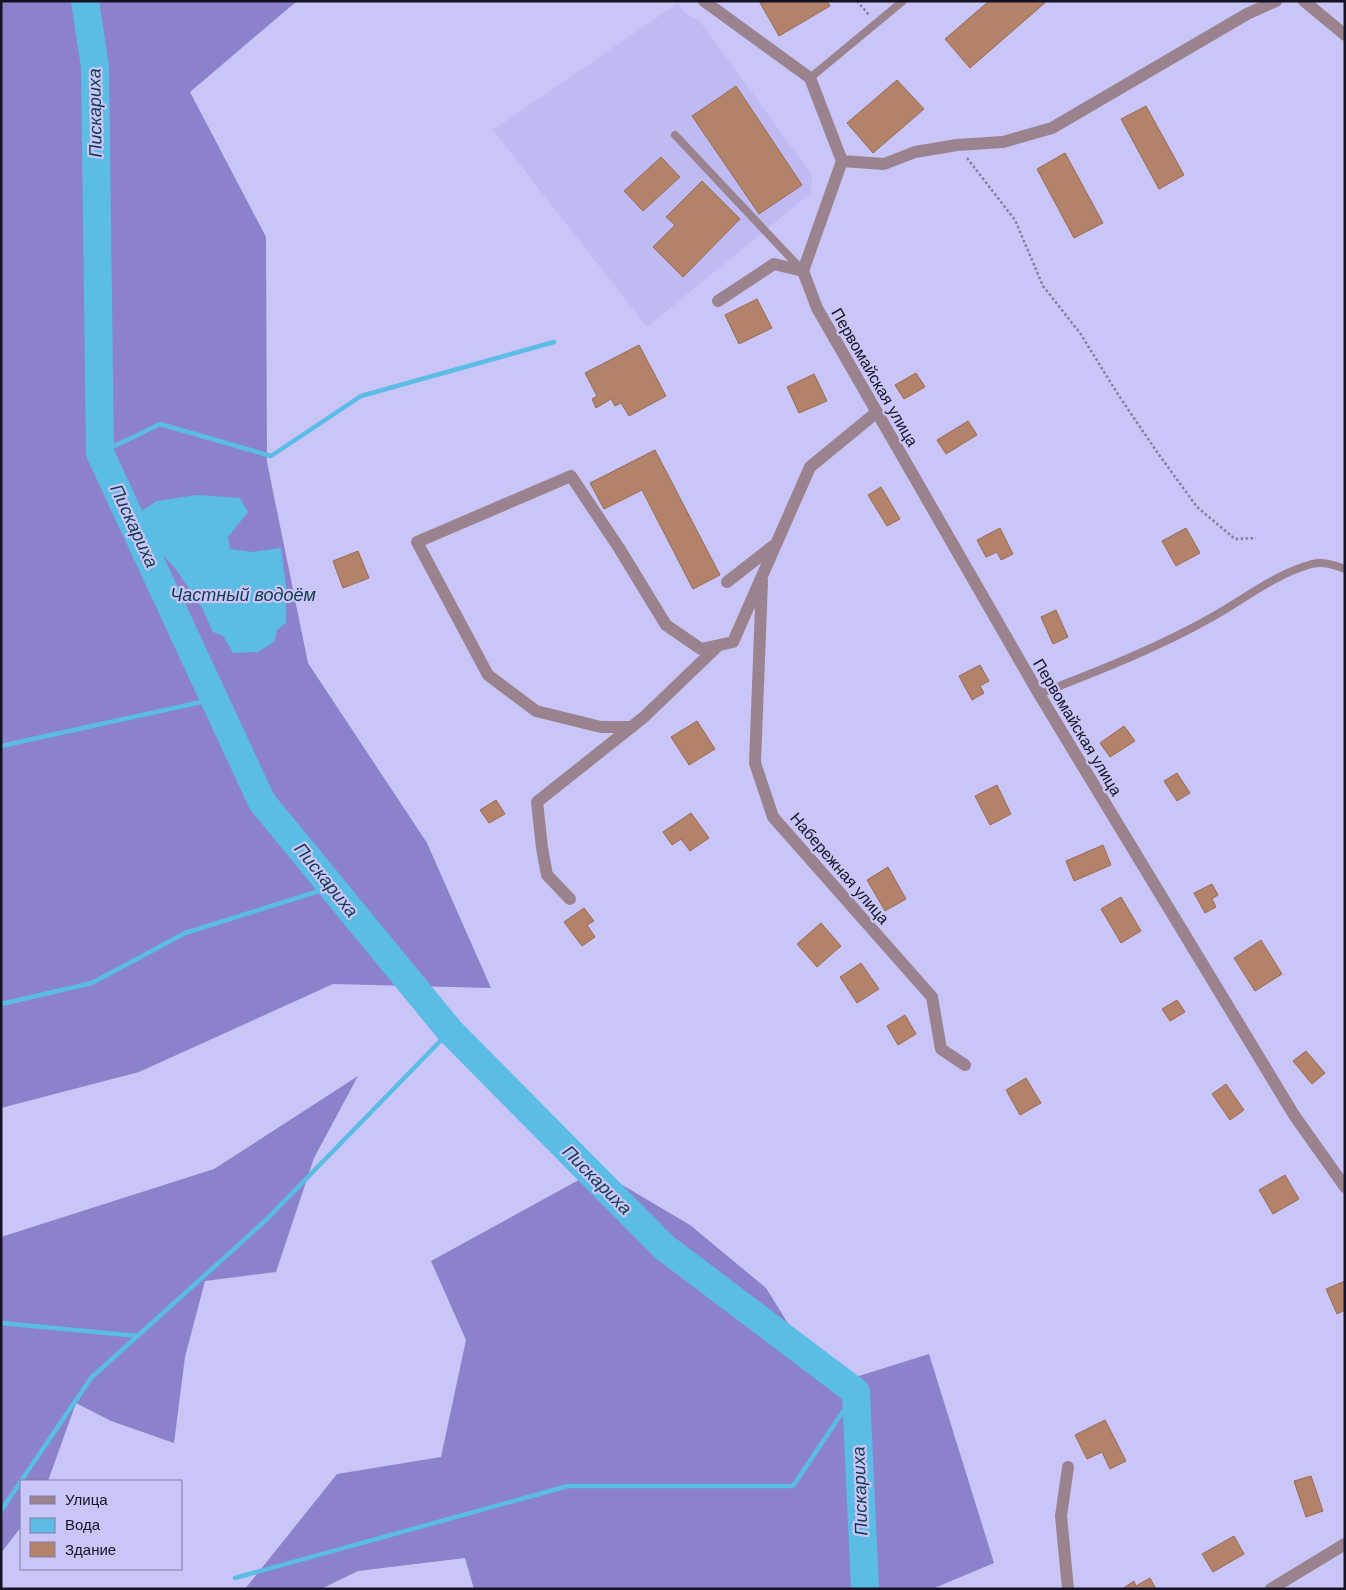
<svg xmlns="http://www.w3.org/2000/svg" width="1346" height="1590" font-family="'DM Sans',sans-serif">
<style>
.built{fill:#bfbaf2}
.forest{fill:#8b82cb}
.water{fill:#5bbce5}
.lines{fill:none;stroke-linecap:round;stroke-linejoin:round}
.stream{stroke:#5bbce5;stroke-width:4.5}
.river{stroke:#5bbce5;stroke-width:28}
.building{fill:#b2836a;stroke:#996b53}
.path{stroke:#817ea3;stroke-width:2.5;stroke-dasharray:2.5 2.5;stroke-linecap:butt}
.service{stroke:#9a838e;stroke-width:8}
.minor{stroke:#9a838e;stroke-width:12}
.labels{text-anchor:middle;stroke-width:4.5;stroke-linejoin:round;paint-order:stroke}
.street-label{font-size:16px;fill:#141223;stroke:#c9c5f7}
.water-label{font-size:18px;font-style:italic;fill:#103b4c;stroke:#c9c5f7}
</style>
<rect width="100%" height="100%" fill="#c9c5f7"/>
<!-- built -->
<path class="built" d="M678 3 685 13 699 20 812 175 811 193 647 327 493 130Z"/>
<!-- forest -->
<path class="forest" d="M1 1H297L190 92 266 237 267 462 308 663 427 843 491 988 333 984 139 1072 1 1108Z
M358 1076 314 1158 276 1272 205 1281 185 1357 174 1443 111 1421 76 1403 48 1481H21V1527L1 1553V1237L214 1169Z
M597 1170 690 1225 766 1288 827 1386 929 1354 994 1563 932 1589H474L465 1558 358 1571 321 1589H245L337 1474 441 1457 466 1340 431 1261Z"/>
<!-- water -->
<path class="water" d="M197 495 240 498 248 512 228 537 230 549 252 552 281 548 286 586V623L277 630 274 642 258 652 233 653 223 636 213 632 202 608 175 568 159 551 137 514 157 501Z"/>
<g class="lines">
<!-- stream -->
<path class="stream" d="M100 453 160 424 271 456 361 396 554 342
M1 746 215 699
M1 1004 92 983 185 933 332 887
M1 1323 138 1336
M21 1481 91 1378 266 1220 450 1031
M1 1511 21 1481
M235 1578 568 1486H793L856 1392"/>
<!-- river -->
<path class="river" d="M85 1 95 67 100 453 262 802 450 1031 664 1247 856 1392 865 1589"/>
</g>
<!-- building -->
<path class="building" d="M759 1H827L830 6 779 36Z
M989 1H1047L970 68 945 39Z
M897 80 924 109 873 153 847 123Z
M736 86 802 185 759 214 692 116Z
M1146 106 1184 175 1159 189 1121 119Z
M1065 153 1103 223 1074 238 1037 169Z
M661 157 680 177 643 211 624 191Z
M702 181 740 219 683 277 653 247 675 225 666 217Z
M757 299 772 328 739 344 725 315Z
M639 345 666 396 629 416 621 403 615 406 611 399 596 408 592 399 597 396 585 373Z
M916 373 925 387 904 399 895 385Z
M814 374 827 401 799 413 787 387Z
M968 421 977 435 946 454 937 440Z
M655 450 720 575 693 589 642 490 604 509 590 483Z
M881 487 900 519 887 526 868 495Z
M1000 528 1013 554 1001 560 997 552 986 557 977 540Z
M1186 528 1200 553 1176 566 1162 541Z
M358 551 369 578 343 588 333 561Z
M1056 610 1068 637 1053 644 1041 617Z
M980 665 989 681 980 686 984 693 972 700 959 676Z
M697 721 715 749 689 765 671 737Z
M1124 726 1135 741 1110 757 1100 743Z
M1177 773 1190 793 1177 801 1164 781Z
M997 785 1011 814 990 825 975 796Z
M496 800 505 814 489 823 480 810Z
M691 813 709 838 690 851 681 839 672 845 663 832Z
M1103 845 1111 865 1074 881 1066 861Z
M888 867 906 899 885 911 867 880Z
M1212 884 1218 895 1212 899 1216 907 1205 913 1194 893Z
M1121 897 1141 931 1121 943 1101 909Z
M584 908 594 921 587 925 595 937 582 946 564 922Z
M821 923 841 946 817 967 797 944Z
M1261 940 1282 974 1255 991 1234 958Z
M861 963 879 989 857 1003 840 977Z
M1177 1000 1185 1012 1170 1021 1162 1009Z
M905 1015 916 1034 898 1045 887 1026Z
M1306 1051 1325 1073 1312 1084 1293 1061Z
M1026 1078 1041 1103 1020 1115 1006 1090Z
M1226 1084 1244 1110 1230 1120 1212 1094Z
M1285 1175 1299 1199 1273 1214 1259 1190Z
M1345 1281V1310L1337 1314 1326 1289Z
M1105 1420 1126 1461 1110 1469 1102 1452 1087 1459 1075 1435Z
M1311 1476 1323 1511 1306 1517 1294 1481Z
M1234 1536 1244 1554 1213 1572 1202 1554Z
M1150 1578 1156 1589H1122L1134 1581 1136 1586Z"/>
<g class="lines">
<!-- path -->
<path class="path" d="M857 1 869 15
M967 158 1015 220 1043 286 1080 333 1119 396 1157 452 1197 507 1235 539 1256 538"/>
<!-- service -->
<path class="service" d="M810 78 903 1
M675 135 802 270
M1039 694C1098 671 1158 648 1214 616 1246 598 1275 574 1312 564 1323 561 1334 565 1345 569"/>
<!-- minor -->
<path class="minor" d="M704 1 810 78 842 161 803 271
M1304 1 1345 35
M842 161 884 164 915 152 957 145 1003 142 1052 128 1247 14 1276 1
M803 271 817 308 1039 694 1294 1115 1345 1187
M718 301 774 264 803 271
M762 581 755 763 773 817 932 997 941 1049 965 1065
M727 582 773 546
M632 727H601L536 711 488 675 417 542 571 476 619 548 666 625 701 649 733 642 810 467 877 412
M570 899 547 875 542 848 537 802 644 717 719 645
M1068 1589 1061 1516 1068 1467
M1271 1589 1345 1544"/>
</g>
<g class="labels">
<!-- street labels -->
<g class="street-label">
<text transform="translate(875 377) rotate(60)" y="6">Первомайская улица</text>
<text transform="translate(1078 727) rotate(59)" y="6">Первомайская улица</text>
<text transform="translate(840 868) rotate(49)" y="6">Набережная улица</text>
</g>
<!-- water labels -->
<g class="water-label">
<text transform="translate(95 113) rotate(-91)" y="6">Пискариха</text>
<text transform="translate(134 526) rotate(65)" y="6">Пискариха</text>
<text x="243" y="601">Частный водоём</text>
<text transform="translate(326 880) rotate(51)" y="6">Пискариха</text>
<text transform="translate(597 1180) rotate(45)" y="6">Пискариха</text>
<text transform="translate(860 1491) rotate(-92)" y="6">Пискариха</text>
</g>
</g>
<!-- border -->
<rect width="1346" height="1590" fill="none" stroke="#141223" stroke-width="5"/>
<!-- legend -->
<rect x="20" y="1480" width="162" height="90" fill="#c9c5f7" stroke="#817da2"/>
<rect x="30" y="1496" width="25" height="8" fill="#9a838e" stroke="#817da2"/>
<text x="65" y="1505" font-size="15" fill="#141223">Улица</text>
<rect x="30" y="1518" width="25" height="15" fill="#5bbce5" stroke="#817da2"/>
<text x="65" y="1530" font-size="15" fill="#141223">Вода</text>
<rect x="30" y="1542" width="25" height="15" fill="#b2836a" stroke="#817da2"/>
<text x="65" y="1555" font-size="15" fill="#141223">Здание</text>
</svg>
